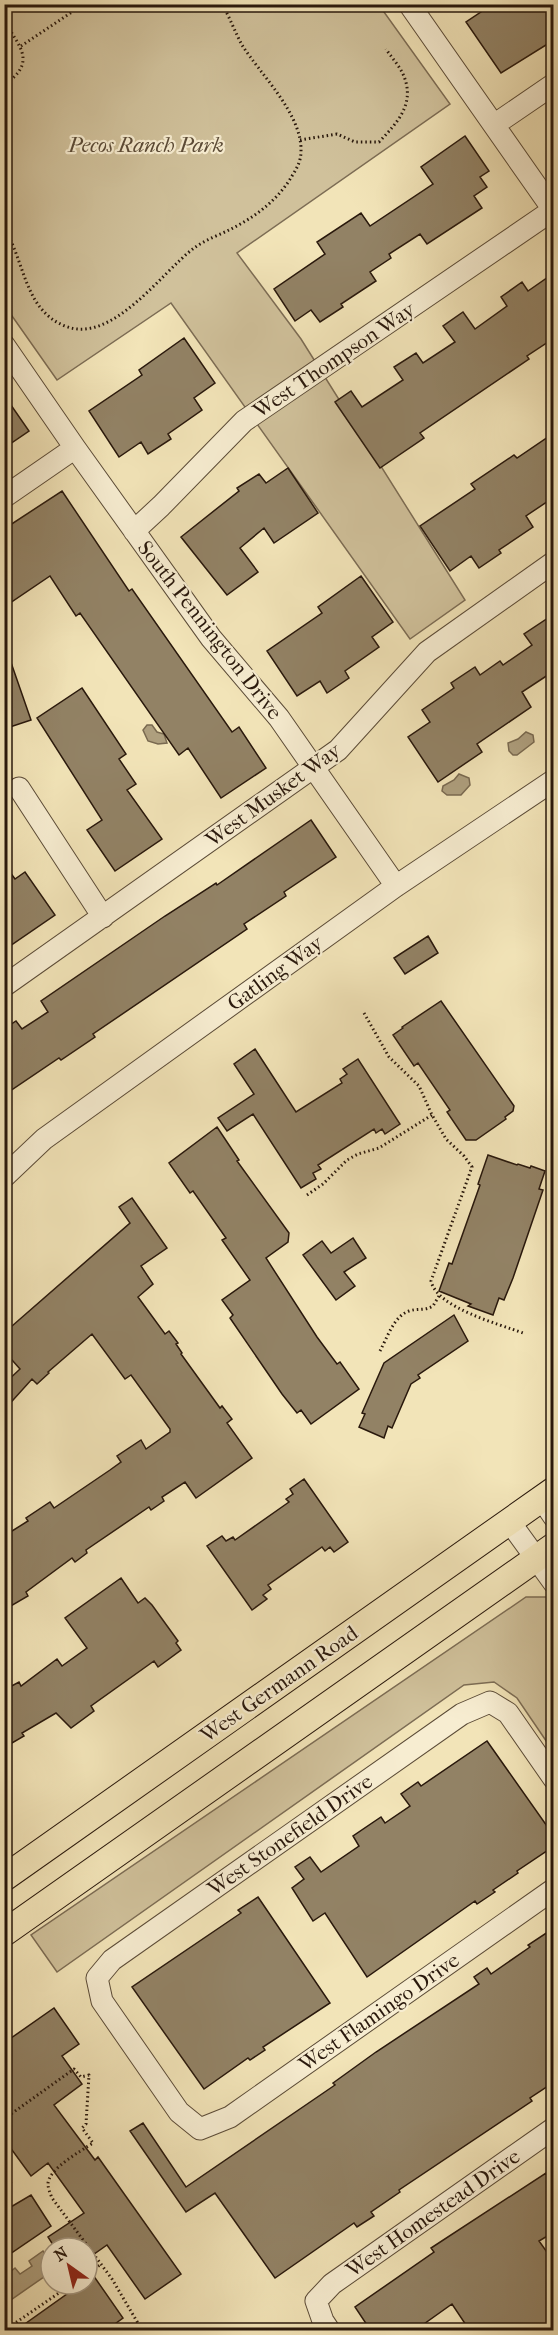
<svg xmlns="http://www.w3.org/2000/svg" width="558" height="2335" font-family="'IM FELL French Canon',serif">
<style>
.green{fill:#d0c19b;stroke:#7c6c54;stroke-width:1.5}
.water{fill:#ae9f7e;stroke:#796950;stroke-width:1.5}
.building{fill:#928265;stroke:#29180c;stroke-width:1.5}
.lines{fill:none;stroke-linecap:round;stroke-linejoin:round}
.minor-casing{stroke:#5b4b37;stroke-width:23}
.major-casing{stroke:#29180c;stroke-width:28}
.path{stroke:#29180c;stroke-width:3;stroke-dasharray:1.5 3;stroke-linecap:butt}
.minor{stroke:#f7edd1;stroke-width:21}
.major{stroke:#f2e4b8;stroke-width:26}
.labels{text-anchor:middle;stroke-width:4.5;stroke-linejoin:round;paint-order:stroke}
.park-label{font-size:21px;font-style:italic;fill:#5b4b37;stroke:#f7edd1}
.street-label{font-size:21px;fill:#29180c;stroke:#f7edd1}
</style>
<rect width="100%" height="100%" fill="#f2e4b8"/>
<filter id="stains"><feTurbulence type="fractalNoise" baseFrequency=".00333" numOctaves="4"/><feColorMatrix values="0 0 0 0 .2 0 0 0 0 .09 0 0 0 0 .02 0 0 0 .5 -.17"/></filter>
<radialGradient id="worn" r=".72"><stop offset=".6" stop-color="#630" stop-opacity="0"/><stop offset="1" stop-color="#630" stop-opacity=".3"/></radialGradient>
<!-- green -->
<path class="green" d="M4 5H379L450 104 237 253 301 339 465 600 410 639 171 303 57 380 5 306Z
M526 1597H552L553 1599V1751L517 1698 494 1682 464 1685 57 1972 31 1935Z"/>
<!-- water -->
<path class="water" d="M147 725H152L157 732 164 734 167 743 158 744 148 741 143 730Z
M526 732 533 735 534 742 517 755H513L509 751 508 743 518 739Z
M459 774 469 778 470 785 461 795H447L442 791 443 786 454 780Z
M43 2251 51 2262V2272L5 2304V2276L15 2268 20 2274 32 2266 29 2261Z"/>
<!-- building -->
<path class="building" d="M493 4H548L554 12V40L501 73 466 22Z
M465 136 489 171 480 177 487 187 474 196 482 208 427 244 420 234 389 254 391 258 370 272 376 281 341 304 343 307 320 322 311 310 295 321 274 289 325 254 317 242 361 213 370 226 433 184 421 167Z
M554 273V338L527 356 529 359 420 433 424 438 380 468 335 402 351 391 362 407 403 380 394 367 416 353 423 363 455 342 443 326 463 312 475 329 507 306 501 297 522 282 528 291Z
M184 338 215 383 194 398 202 410 168 434 171 439 148 454 141 442 119 457 89 411 142 375 139 370Z
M4 395 29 431 4 448Z
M554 433V497L526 516 533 527 499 550 501 553 479 568 471 556 450 571 420 526 475 489 471 484 514 455 517 458Z
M288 468 318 513 274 543 264 528 240 548 258 572 227 595 181 537 239 491 237 488 259 474 266 483Z
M62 491 129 591 132 589 232 732 239 727 266 768 221 798 188 748 179 755 80 613 76 616 50 576 4 607V529Z
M361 576 393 622 372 637 379 647 345 671 349 678 327 693 320 681 297 696 267 651 322 613 318 607Z
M548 618 554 627V671L522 692 531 707 477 744 482 752 438 782 408 737 430 722 422 710 454 688 451 683 475 667 480 675 500 661 503 665 532 645 524 634Z
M4 651H7L31 720 4 729Z
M82 688 126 754 119 759 136 784 127 790 162 839 115 871 87 830 102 820 37 718Z
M311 820 336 857 284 892 286 896 244 924 247 929 93 1034 95 1037 61 1060 59 1058 4 1095V1029L16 1021 22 1029 48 1012 41 1001 165 916 216 883 217 885Z
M4 864 15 879 25 872 55 915 4 950Z
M428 936 438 953 405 974 394 958Z
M441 1001 514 1106 513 1111 505 1117 506 1119 476 1140H466L447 1112 450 1110 418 1063 414 1066 393 1035 403 1028 402 1027Z
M255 1049 296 1112 342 1083 340 1079 347 1074 343 1069 358 1059 400 1124 385 1134 382 1129 376 1133 374 1129 318 1165 321 1169 313 1173 316 1179 301 1188 253 1114 227 1131 218 1118 254 1094 234 1064Z
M217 1127 239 1160 237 1161 289 1233 288 1242 266 1258 317 1337 337 1364 340 1362 359 1389 311 1424 301 1410 297 1413 282 1394 230 1318 233 1315 222 1300 250 1280 222 1240 226 1238 193 1191 190 1193 169 1163Z
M488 1155 517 1165 518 1164 530 1168 531 1166 545 1171 539 1189 543 1190 513 1278 504 1300 499 1298 493 1315 468 1306 471 1304 439 1291 449 1263 452 1264 480 1185 478 1184Z
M132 1198 167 1248 141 1266 153 1284 138 1297 165 1334 169 1331 178 1343 176 1344 182 1353 181 1354 220 1408 222 1406 232 1419 227 1423 252 1458 196 1498 185 1482 162 1497 164 1501 151 1510 149 1507 86 1550 87 1553 75 1562 72 1558 26 1592 28 1596 4 1610V1536L28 1521 26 1518 50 1502 54 1508 110 1470 121 1462 117 1456 141 1440 146 1449 170 1432V1429L131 1375 125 1379 92 1334 48 1372 49 1373 37 1384 32 1379 4 1410V1384L20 1369 4 1351V1333L130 1223 119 1207Z
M353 1238 366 1258 344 1272 355 1286 336 1300 303 1255 322 1241 331 1253Z
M454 1315 468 1341 418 1375 420 1378 411 1384 392 1428 388 1426 384 1438 359 1427 365 1414 362 1413 384 1363Z
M304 1479 348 1542 334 1552 330 1547 325 1551 322 1547 268 1585 271 1589 263 1595 267 1599 252 1610 207 1546 222 1536 226 1541 233 1537 235 1540 289 1502 286 1499 293 1494 290 1489Z
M121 1578 138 1603 145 1598 152 1605 178 1641 176 1643 181 1650 158 1667 154 1661 91 1706 94 1711 71 1728 56 1713 22 1733 24 1736 12 1743 10 1740 4 1743V1690L19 1682 21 1686 57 1659 62 1666 87 1648 65 1618Z
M487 1741 554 1836V1846L517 1871 518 1873 493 1890 495 1892 477 1904 475 1901 367 1977 325 1913 313 1921 292 1888 304 1879 295 1867 310 1857 321 1872 359 1846 353 1836 381 1817 385 1823 410 1806 401 1794 418 1782 421 1786Z
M258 1897 330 2003 263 2047 265 2050 250 2060 248 2058 204 2089 132 1987 241 1913 238 1910Z
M554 1928V2082L530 2098 532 2101 399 2190 400 2192 371 2212 374 2216 357 2227 354 2223 275 2278 215 2193 186 2212 130 2131 143 2123 186 2187 335 2085 333 2083 376 2052 479 1984 474 1977 487 1968 491 1974 530 1947 528 1945Z
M54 2008 79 2044 62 2056 82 2084 54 2105 95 2160 98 2157 181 2274 145 2299 107 2245 87 2259V2248H55L48 2237 84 2213 48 2163 31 2176 4 2139V2043Z
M546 2173 554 2184V2232L539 2241 554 2262V2322L542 2331H470L452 2304 414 2331H371L355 2307 434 2252 431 2248Z
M31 2195 51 2226 4 2258V2211Z
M93 2275 123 2318 105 2331H15L81 2284H87V2279Z"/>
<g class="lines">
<!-- minor casing -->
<g class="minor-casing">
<path id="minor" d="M409 4 554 211
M494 125 554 84
M4 345 75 448 211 638 279 718 396 886
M4 497 75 448
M134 531 161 506 244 421 553 210
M19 788 103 917
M4 986 338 750 427 652 554 562
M4 1177 44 1139 396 886 554 780
M541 1498 554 1517
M509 1521 554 1583
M554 1779 508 1713 490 1702 462 1714 112 1960 97 1978 102 2001 179 2112 200 2129 230 2117 554 1889
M329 2330 323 2321 316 2301 332 2284 554 2128"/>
</g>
<!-- major casing -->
<g class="major-casing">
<path id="major" d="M4 1878 554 1490
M4 1933 554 1546"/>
</g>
<!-- path -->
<path class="path" d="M4 21C19 46 38 62 4 85
M21 46 84 4
M300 140 337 134 355 142H379C398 122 417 102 402 72 398 64 391 57 386 49
M4 228C25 261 24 310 65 326 112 345 161 273 194 248 205 240 219 235 231 229 255 217 278 200 292 176 297 168 301 161 301 151 302 114 261 75 242 45 235 32 230 18 222 4
M364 1013 389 1057 419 1086 432 1115 446 1139 464 1156 472 1167 431 1281C437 1308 499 1324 523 1333
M307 1195 323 1184 347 1160 358 1154 379 1148 432 1115
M380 1351C387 1338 394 1316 409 1311 418 1308 425 1311 433 1306L439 1296
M4 2119 74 2069 81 2077 89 2075 86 2124 82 2128 93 2143C81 2151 48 2169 48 2184 48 2188 50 2193 52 2198L112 2279 142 2330
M4 2193 12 2182
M87 2274 100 2265
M5 2330 72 2284"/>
<!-- minor -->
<use href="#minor" class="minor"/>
<!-- major -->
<use href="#major" class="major"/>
</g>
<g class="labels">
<!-- park labels -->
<g class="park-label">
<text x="146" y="152">Pecos Ranch Park</text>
</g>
<!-- street labels -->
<g class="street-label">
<text transform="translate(334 360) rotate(-34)" y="7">West Thompson Way</text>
<text transform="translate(210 630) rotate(52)" y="7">South Pennington Drive</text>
<text transform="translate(273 795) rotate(-36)" y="7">West Musket Way</text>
<text transform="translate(275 973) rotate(-36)" y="7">Gatling Way</text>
<text transform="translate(279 1684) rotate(-35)" y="7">West Germann Road</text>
<text transform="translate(290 1835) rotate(-35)" y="7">West Stonefield Drive</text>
<text transform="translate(379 2012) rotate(-35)" y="7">West Flamingo Drive</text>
<text transform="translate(433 2213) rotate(-35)" y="7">West Homestead Drive</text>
</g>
</g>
<!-- margin -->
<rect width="558" height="2335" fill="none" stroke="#f2e4b8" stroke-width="24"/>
<rect x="6" y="6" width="546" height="2323" fill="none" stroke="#29180c" stroke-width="3"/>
<rect x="12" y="12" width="534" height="2311" fill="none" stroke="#29180c" stroke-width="1.5"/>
<!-- north arrow -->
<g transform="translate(69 2266) rotate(326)"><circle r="28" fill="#f7edd1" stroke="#a59882" stroke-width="1.5"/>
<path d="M0-4.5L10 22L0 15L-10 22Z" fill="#8f2418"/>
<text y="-9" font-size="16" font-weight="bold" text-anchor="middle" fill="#29180c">N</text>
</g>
<rect width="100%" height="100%" filter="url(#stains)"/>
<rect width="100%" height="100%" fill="url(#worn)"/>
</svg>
